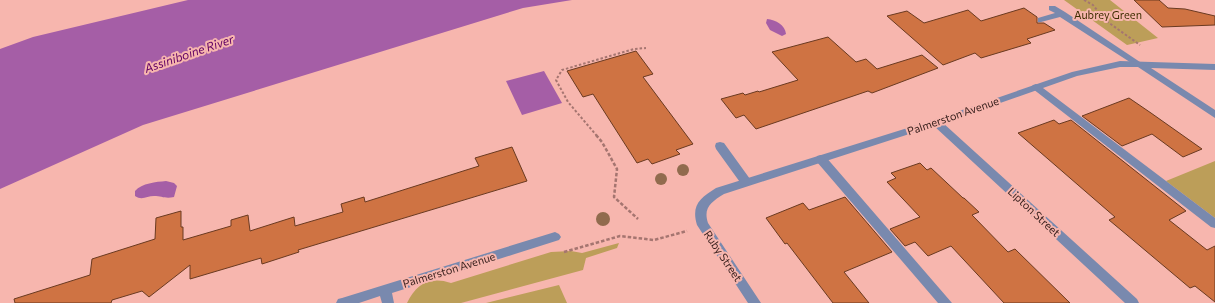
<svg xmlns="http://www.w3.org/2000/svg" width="1215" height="303" font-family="Commissioner,sans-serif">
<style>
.green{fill:#bc9e59}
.water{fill:#a55ea6}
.building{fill:#cf7343;stroke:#6a3a21}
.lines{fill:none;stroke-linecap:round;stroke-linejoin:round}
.path-far1{stroke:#a57570;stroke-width:2;stroke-dasharray:2.5 2;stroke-linecap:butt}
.path{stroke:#a57570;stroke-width:2.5;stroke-dasharray:3.5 2;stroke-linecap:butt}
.service{fill:#7989ae;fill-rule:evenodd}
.minor{fill:#7989ae;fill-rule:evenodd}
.tree{fill:#916b4e}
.labels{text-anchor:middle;stroke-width:4;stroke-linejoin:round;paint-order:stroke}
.park-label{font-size:11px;fill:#3e2d00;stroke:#f7b6ae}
.street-label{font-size:11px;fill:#361e1b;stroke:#f7b6ae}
.water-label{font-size:12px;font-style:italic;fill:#610064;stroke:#f7b6ae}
</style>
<rect width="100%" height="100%" fill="#f7b6ae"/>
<!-- green -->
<path class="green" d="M1064 0H1110L1158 38 1127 45Z
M1215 161V218L1166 181Z
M619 243 617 248 586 258 583 270 461 303H407C416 284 430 276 451 283L551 252 571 251 582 253Z
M559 285 567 303H486Z"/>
<!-- water -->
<path class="water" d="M188 0H572L523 8 143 125 0 189V49L33 37Z
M767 19C776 20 785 25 786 34L782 36 770 30 766 23Z
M544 71 562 103 522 115 506 81Z
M166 181 174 183 177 186 174 197C165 199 162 196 154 196 147 196 142 201 135 196V191C142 183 156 182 166 181Z"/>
<!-- building -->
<path class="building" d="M1134 0H1159L1168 8 1185 9 1215 16V25L1162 27Z
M1024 8 1037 17V23H1044L1055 30 1027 39 1031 43 981 58 975 53 943 65 887 16 907 11 924 23 968 10 981 21Z
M828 37 856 62 866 59 877 69 922 55 938 68 872 93 868 91 756 129 744 115 736 118 721 99 743 93 745 95 758 91 759 92 798 80 772 52Z
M636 51 653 74 643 77 693 144 676 150 680 154 652 164 648 159 637 163 593 94 583 97 567 71Z
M1129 98 1151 113 1202 149 1183 157 1152 134 1122 146 1082 116Z
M1054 120 1059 124 1071 120 1186 211 1169 220 1207 250 1215 246V302L1195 286 1190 288 1127 235 1109 220 1115 217 1018 133Z
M512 147 527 181 298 250 299 252 262 264 261 258 190 279V265L149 297 142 291 112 300 111 303H15L14 299 90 275 92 259 155 239 156 218 181 211V227H183V240L231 226V220L248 215 250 231 294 217 295 226 343 212 341 204 364 197 365 202 479 166 475 158Z
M920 163 927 170 931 168 963 198H964L979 212 972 215 1008 252 1015 249 1070 303H1004L951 246 928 256 915 242 905 246 890 229 920 217 887 182 896 178 891 173Z
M845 197 892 252 844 272 869 303H833L787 243 785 244 766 218 803 203 809 210Z"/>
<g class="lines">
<!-- path-far1 -->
<path class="path-far1" d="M1084 0 1093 5 1105 20 1140 45
M597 136 568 102 556 80 562 70 634 49 646 48"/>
<!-- path -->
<path class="path" d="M596 135 602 142 617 169 614 197 638 219
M564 252 620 236 654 240 687 231"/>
<!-- service -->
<path class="service" d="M1049 6H1055L1065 12 1143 64 1139 67 1136 66 1060 17 1041 22H1038V18L1055 13 1049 10Z
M1036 84 1039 85 1215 218V228L1211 227 1033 89 1031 87 1033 85Z
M720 142 724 143 750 179 751 182 750 185H742L716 149 715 146 716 143Z
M821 155 825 156 952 303H938L817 162 816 159 817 156Z"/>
<!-- minor -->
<path class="minor" d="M1120 61 1215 64V70L1151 68 1215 110V118L1138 67H1120L1077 76 943 123 1137 299 1139 303H1125L934 126 724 194C711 202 703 208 708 223L761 303H748L697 225C691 205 700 198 716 188L933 120 1072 72Z
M555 232 559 234 561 237 559 240 392 293 394 303H382L380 296 359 303H336L338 299 342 298Z"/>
</g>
<!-- trees -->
<g class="tree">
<circle cx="683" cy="170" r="6"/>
<circle cx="661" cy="179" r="6"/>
<circle cx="603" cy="219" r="7"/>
</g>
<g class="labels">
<!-- park labels -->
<g class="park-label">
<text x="1108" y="19">Aubrey Green</text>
</g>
<!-- street labels -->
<g class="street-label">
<text transform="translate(953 116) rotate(-19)" y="4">Palmerston Avenue</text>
<text transform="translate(1034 212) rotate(43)" y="4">Lipton Street</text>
<text transform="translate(723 256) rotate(56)" y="4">Ruby Street</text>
<text transform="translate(449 270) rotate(-17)" y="4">Palmerston Avenue</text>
</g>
<!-- water labels -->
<g class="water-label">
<text transform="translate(189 54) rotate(-19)" y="4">Assiniboine River</text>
</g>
</g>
</svg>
